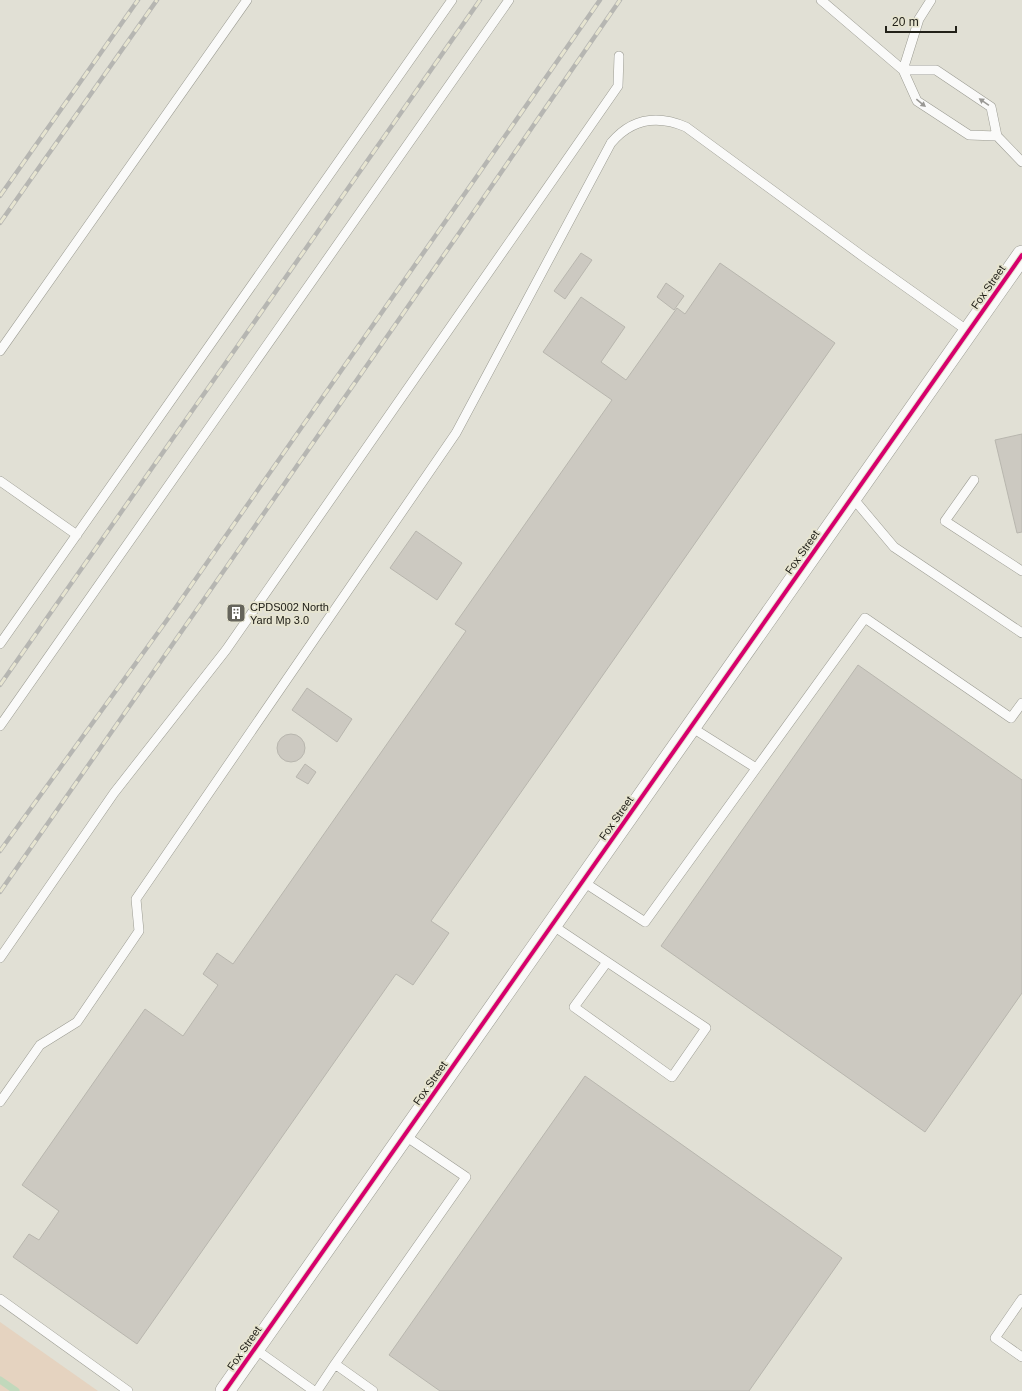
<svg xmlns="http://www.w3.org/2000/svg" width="1022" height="1391" font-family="Arial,sans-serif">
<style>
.green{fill:#e5d3c0}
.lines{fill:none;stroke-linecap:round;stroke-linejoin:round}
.stream{stroke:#c1d8bb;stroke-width:7}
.building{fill:#ccc9c1;stroke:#b8b6ae}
.lane-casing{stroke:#9b9b92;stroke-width:10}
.street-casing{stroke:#9b9b92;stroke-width:20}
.lane{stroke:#fafaf9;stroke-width:9}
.street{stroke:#fafaf9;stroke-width:19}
.rail-casing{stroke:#b6b6b2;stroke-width:4.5}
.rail{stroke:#e6e4d0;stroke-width:3;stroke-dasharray:9;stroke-linecap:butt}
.cycleway-casing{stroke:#e6e4d0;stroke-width:6}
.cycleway{stroke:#d6006c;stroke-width:4}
.oneway{fill:#999894}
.labels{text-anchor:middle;stroke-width:4;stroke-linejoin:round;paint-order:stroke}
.street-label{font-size:11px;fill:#222119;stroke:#e6e4d0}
.poi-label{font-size:11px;fill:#222119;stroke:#e6e4d0;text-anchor:start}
</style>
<rect width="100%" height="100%" fill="#e1e0d5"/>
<!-- green -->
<path class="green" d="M0 1322 98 1391H0Z"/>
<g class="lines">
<!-- stream -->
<path class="stream" d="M0 1380 16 1391"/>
</g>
<!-- building -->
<path class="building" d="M581 253 592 260 565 299 554 291Z
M720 263 835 343 431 921 449 933 413 985 396 974 137 1344 13 1257 29 1234 39 1240 59 1211 22 1185 145 1009 183 1036 218 985 203 974 217 953 233 964 466 631 455 624 612 400 543 352 581 297 625 327 601 362 626 380 677 308 685 314Z
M666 283 684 296 674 310 657 297Z
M1022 434V532L1017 533 995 440Z
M416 531 462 563 437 600 390 568Z
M236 611 241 615 239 619 233 615Z
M858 665 1022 780V993L925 1132 661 946Z
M307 688 352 719 337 742 292 710Z
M277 748a14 14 0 1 1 28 0a14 14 0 1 1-28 0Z
M305 764 316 772 308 784 296 777Z
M585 1076 842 1258 749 1391H440L389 1355Z"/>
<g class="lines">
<!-- lane casing -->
<g class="lane-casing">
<path id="lane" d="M821 0 903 70 917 101 969 135 997 136
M903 70H936L991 107 997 136 1022 162
M903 70 919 19 931 0
M0 351 247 0
M974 480 945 521 1022 571
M0 481 77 535
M852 497 894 547 1022 633
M0 644 452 0
M0 726 509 0
M691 727 756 768
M582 881 645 922 865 618 1011 718 1022 703
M552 925 706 1028 672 1077 574 1007 607 962
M0 958 114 793 226 650 618 86 619 56
M0 1102 40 1045 77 1022 139 931 136 899 456 433 611 143C632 118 658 115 686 127L865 258 968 331
M0 1299 128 1391
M1022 1299 995 1338 1022 1357
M255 1349 314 1391
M335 1364 373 1391
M317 1391 335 1364 466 1177 404 1135"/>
</g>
<!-- street casing -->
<g class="street-casing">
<path id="street" d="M225 1391 1022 255"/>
</g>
<!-- lane -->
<use href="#lane" class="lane"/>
<!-- street -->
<use href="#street" class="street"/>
<!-- rail casing -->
<g class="rail-casing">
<path id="rail" d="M0 196 138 0
M0 223 157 0
M0 685 480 0
M0 851 167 620 600 0
M0 892 462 229 620 0"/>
</g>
<!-- rail -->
<use href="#rail" class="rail"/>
<!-- cycleway casing -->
<g class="cycleway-casing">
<path id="cycleway" d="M225 1391 1022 255"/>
</g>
<!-- cycleway -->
<use href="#cycleway" class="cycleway"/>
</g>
<!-- one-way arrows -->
<defs><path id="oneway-solid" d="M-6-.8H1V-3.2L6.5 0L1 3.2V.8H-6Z"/></defs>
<g class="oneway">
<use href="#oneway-solid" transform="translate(984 102) rotate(-146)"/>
<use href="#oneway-solid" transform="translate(921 103) rotate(39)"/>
</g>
<!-- icons -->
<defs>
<g id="building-square" transform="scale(1)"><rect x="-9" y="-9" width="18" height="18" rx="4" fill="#65645b" stroke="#e6e4d0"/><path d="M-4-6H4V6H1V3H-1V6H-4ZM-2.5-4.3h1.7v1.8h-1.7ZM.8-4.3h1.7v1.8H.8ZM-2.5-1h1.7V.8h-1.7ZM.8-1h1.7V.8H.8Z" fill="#fff"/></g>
</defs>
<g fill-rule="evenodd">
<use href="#building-square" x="236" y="613"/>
</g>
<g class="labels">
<!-- street labels -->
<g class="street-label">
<text transform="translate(988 287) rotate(-55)" y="4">Fox Street</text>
<text transform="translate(802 552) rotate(-55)" y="4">Fox Street</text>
<text transform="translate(616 818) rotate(-55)" y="4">Fox Street</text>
<text transform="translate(430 1083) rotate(-55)" y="4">Fox Street</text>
<text transform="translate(244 1348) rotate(-55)" y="4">Fox Street</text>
</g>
<!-- poi labels -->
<g class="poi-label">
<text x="250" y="611">CPDS002 North<tspan x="250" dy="13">Yard Mp 3.0</tspan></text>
</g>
</g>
<!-- scale -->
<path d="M886 26v6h70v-6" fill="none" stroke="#222119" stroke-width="2"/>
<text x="892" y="26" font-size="12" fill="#222119" stroke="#e6e4d0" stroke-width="3" paint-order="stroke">20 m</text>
</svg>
